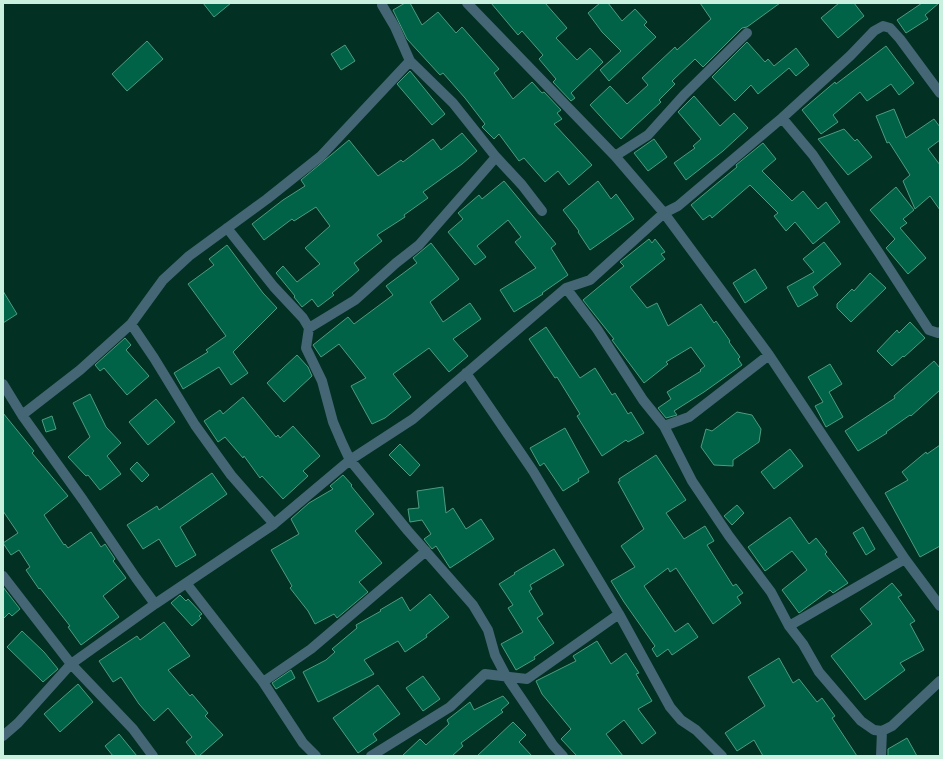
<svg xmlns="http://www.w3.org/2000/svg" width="943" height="759" font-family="'Work Sans',sans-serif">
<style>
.building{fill:#006247;stroke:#4d9c7f}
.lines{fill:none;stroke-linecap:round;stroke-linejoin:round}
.minor{stroke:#446675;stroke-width:10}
</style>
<rect width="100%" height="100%" fill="#023022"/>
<!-- building -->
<path class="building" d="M203 3H231L214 17Z
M405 3H410L422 25 438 12 456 33 462 27 499 69 494 73 513 99 532 82 542 93 544 92 561 110 557 113 562 119 554 124 592 165 569 185 558 171 545 182 524 158 519 161 499 134 494 139 482 127 485 124 465 98 443 73 440 75 407 39 393 10Z
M491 3H545L567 28 556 38 577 60 590 48 603 62 571 93 575 98 571 101 553 82 556 79 539 59 543 55 522 31 518 35Z
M600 3H608L622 21 635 9 647 22 644 25 656 37 609 81 600 70 621 51 602 32 588 13Z
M700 3H780L747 27 742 28 703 67 695 59 672 81 675 84 659 100 661 102 621 139 590 105 610 86 627 104 648 85 642 78 675 47 677 50 711 19Z
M839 3H854L864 16 838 38 821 18Z
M922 3H939L925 15 928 19 906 33 897 20Z
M147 41 163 59 127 91 112 74Z
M747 42 765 62 768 59 774 66 796 48 809 65 796 76 789 68 758 94 751 85 735 101 712 77Z
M345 45 355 61 341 70 331 54Z
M886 46 914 83 899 95 891 84 867 101 860 92 833 115 838 122 821 134 802 110 835 82 836 84Z
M410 71 445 114 432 125 397 84Z
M694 96 720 126 734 113 748 128 723 151 686 180 674 163 695 148 693 146 701 139 678 112Z
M894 109 906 138 934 119 940 127V140L928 149 940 165V210L930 196 915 209 903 181 910 175 889 142 887 143 876 116Z
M844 129 855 141 857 139 872 157 848 175 818 139Z
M462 133 477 151 462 164 423 192 428 198 404 215 405 217 377 235 382 241 354 263 359 270 332 293 334 295 318 307 312 299 302 307 294 297 295 296 276 273 283 266 297 282 320 264 305 248 330 226 316 207 294 221 292 219 264 240 252 224 283 200 305 186 301 180 349 140 378 176 401 160 403 162 433 139 441 150Z
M654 139 667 157 648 171 634 153Z
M763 143 776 159 762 171 792 201 803 191 818 209 826 202 840 222 813 244 795 222 786 231 774 216 778 213 750 185 712 218 710 215 703 220 691 205 737 167 736 165Z
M504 181 556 244 551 248 568 275 542 293 543 294 514 312 500 290 536 268 515 242 521 237 508 220 477 246 486 257 475 265 448 232 463 219 458 213 479 195 482 199Z
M598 181 611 199 616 194 634 219 590 250 578 232 579 231 563 210Z
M896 187 914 210 903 219 907 223 900 228 926 258 908 274 886 248 895 239 870 210Z
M649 239 652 243 655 239 665 252 661 254 665 259 630 287 647 308 657 303 668 326 701 304 714 323 716 321 730 341 729 342 740 357 738 359 742 365 704 392 674 411 677 415 666 418 658 408 671 399 667 392 701 371 700 370 705 366 691 347 666 362 668 364 644 383 612 340 614 339 583 300 624 266 620 262Z
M824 242 841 264 813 287 818 295 798 307 787 287 814 272 803 259Z
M431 243 459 279 430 302 443 322 470 303 481 319 453 339 468 356 449 372 429 348 393 374 411 397 385 418 372 424 351 386 366 378 339 344 321 357 313 345 348 317 354 324 393 295 386 286 417 263 413 258Z
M227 245 263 293 277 308 233 352 248 373 231 385 219 367 183 389 174 373 208 352 206 350 226 336 188 284 214 265 209 259Z
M755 269 767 288 745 303 733 283Z
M870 273 886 288 851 322 837 308V304L852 289 854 291Z
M3 291 17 314 3 323Z
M910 322 925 338 904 357 903 356 892 366 877 351 897 330 899 333Z
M546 327 580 378 595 368 612 395 615 393 628 414 631 412 644 433 628 442 626 440 602 456 577 416 580 414 557 377 555 378 529 339Z
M125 338 131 345 126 350 149 376 127 395 104 368 100 371 95 365Z
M297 355 308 367 312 376 284 402 267 383Z
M934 361 940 368V390L911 416 910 415 886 432 887 433 858 451 845 431 895 398 894 396Z
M830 364 842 384 829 392 843 417 826 427 815 406 823 402 808 377Z
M90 394 106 427 121 443 107 456 121 474 100 490 88 475 86 476 68 457 90 437 73 403Z
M243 397 276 437 278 435 280 438 293 426 320 456 303 471 308 476 283 499 262 476 260 478 244 456 243 458 225 437 218 442 204 421 220 410 223 414Z
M156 399 175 422 148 445 129 422Z
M737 412 752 415 761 429 759 442 733 460V466L714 465 701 447 706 429 712 431Z
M3 413 34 451 32 453 68 496 44 515 64 545 65 544 68 548 91 532 101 547 105 544 115 559 113 561 126 578 103 596 119 617 81 645 68 627 70 626 40 588 39 589 26 570 30 567 19 550 11 555 3 543 18 533 3 511Z
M52 416 56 429 46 432 42 420Z
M565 428 589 472 578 479 579 481 563 491 544 463 540 466 530 448Z
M400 444 420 465 410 476 389 455Z
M940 445V546L920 557 885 493 908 480 902 472 926 452 927 454Z
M790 449 803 466 774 489 761 472Z
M656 455 686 500 666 513 684 539 705 526 714 541 707 545 733 586 736 584 743 593 737 597 741 603 713 624 676 568 670 572 668 568 644 586 675 632 688 623 698 637 672 655 668 649 657 657 652 649 655 646 624 602 611 581 635 567 621 546 644 529 618 482 620 481 619 479Z
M137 462 149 475 142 482 130 469Z
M212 473 227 494 180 527 196 555 176 567 159 539 143 549 127 525 157 506 159 510Z
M343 475 352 485 351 486 374 514 355 531 382 563 359 582 368 592 337 618 334 614 315 624 308 611 290 588 292 586 271 550 299 534 291 519 309 503 333 489 330 486Z
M443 487 446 513 453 508 466 529 481 519 494 539 450 568 436 546 432 549 424 539 431 534 422 520 410 522 408 509 419 508 417 491Z
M737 505 744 513 732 525 724 516Z
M790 517 809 544 816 538 827 552 825 554 848 583 833 593 830 590 799 613 782 590 807 570 792 551 765 571 748 547Z
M863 527 875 549 866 555 853 533Z
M554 549 564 565 530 585 532 589 529 591 543 614 537 618 554 643 534 657 535 659 516 670 501 644 523 632 508 608 513 605 499 584 515 574 514 573Z
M892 583 902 595 898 597 915 621 910 624 924 650 900 663 905 670 865 700 831 656 872 624 860 609Z
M3 587 20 609 12 616 9 613 3 619Z
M430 594 449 617 426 635 427 637 405 652 398 641 364 660 374 674 318 702 303 672 326 660 335 652 332 649 357 628 356 625 381 611 380 610 402 597 410 611Z
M180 595 186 601 188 599 202 614 199 616 201 618 192 626 171 603Z
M164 622 190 656 168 670 190 696 192 694 208 713 205 716 223 735 199 756H197L186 742 192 737 168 708 154 721 139 704 121 677 113 682 99 661 137 636 140 640Z
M22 631 44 652 58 669 43 682 7 647Z
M597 641 611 664 626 653 639 673 636 674 652 701 638 709 656 733 642 744 624 720 606 734 623 756H577L561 739 571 729 542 694 536 681 576 661 573 656Z
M779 658 793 683 799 679 817 702 822 698 835 716 832 718 857 756H763L754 740 737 751 725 733 765 706 748 677Z
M291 670 295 678 276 689 272 683Z
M423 676 440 699 423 711 406 688Z
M78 684 93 702 60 732 44 714Z
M378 685 400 714 373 734 377 740 358 753 333 718Z
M503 696 509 703 501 710 503 712 461 743 463 746 452 756H402L420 739 426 745 449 724 447 720 470 702 474 710Z
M513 722 526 735 519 742 532 756H477Z
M119 734 137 756H113L105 746Z
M907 738 917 756H888V749Z"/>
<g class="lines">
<!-- minor -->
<path class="minor" d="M467 3 615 156 664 213 769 355 905 559 940 606
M382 5 395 27 410 61 453 103 496 157 522 185 542 211
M782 118 813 155 879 253 929 330 938 333 940 332
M615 156 648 135 684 95 747 33
M227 228 274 287 303 318 309 328 306 348 322 381 333 422 342 443 350 460 408 531 473 605 488 630 495 655 506 676 553 745 563 756
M566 288 597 329 643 400 664 426 692 481 729 536 771 592 789 626 803 644 819 672 861 721 874 730 882 731 892 726 940 681
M131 324 154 358 195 425 231 475 274 524
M309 328 355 300 396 263 419 245 496 157
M466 373 533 471 619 614 670 707 681 720 696 730 722 756
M3 384 22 415 80 370 131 324 163 280 189 256 267 199 321 156 410 61
M22 415 83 500 136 578 155 604
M664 426 689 417 769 355
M3 576 71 664 133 729 153 756
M186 583 263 682 303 743 316 756
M789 626 905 559
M263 682 311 649 426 551
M3 736 18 723 71 664 155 604 274 524 350 460 413 419 566 288 590 280 664 213 678 206 782 118 850 56 874 31 883 26 890 28 900 39 940 93
M371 756 450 707 485 674 527 679 619 614
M881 756 882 731"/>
</g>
<!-- border -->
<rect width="943" height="759" fill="none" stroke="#c9efde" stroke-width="8"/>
</svg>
